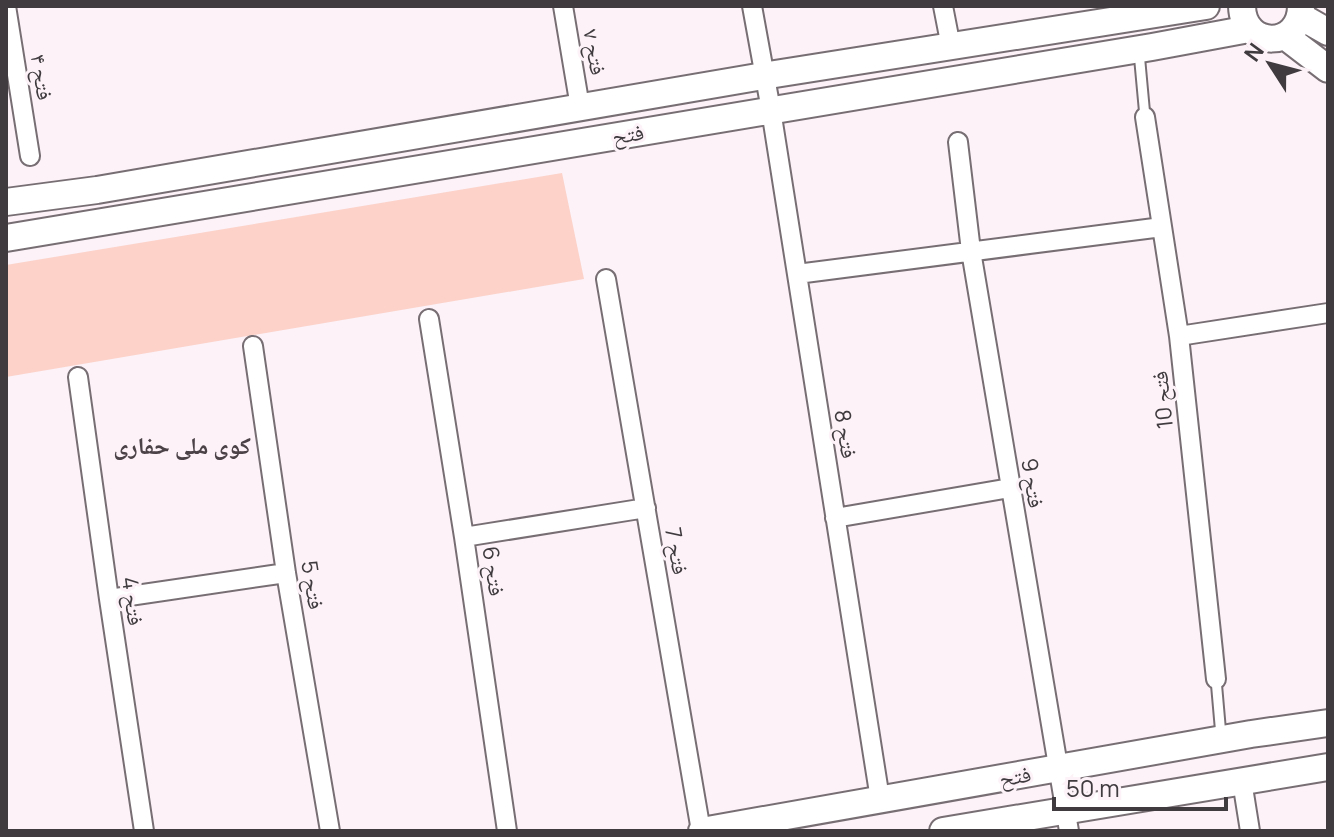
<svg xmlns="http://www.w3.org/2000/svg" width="1334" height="837" font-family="Manrope,'Noto Naskh Arabic',sans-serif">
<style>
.green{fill:#fcd2c9}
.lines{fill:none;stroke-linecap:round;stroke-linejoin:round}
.lane-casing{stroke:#776e73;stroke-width:13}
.street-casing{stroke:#776e73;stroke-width:22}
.secondary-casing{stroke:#776e73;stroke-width:30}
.lane{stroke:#fff;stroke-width:9}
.street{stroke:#fff;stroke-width:18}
.secondary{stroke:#fff;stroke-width:26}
.labels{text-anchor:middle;stroke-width:6;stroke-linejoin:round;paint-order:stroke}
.street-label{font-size:22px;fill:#3f3b3e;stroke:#fcf2f8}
.neighbourhood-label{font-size:24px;font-weight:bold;fill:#4b4247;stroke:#fcf2f8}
</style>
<rect width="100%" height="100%" fill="#fcf2f8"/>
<!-- green -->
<path class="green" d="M562 173 584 279 6 377V265Z"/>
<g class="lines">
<!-- lane casing -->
<g class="lane-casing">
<path id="lane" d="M1139 52 1145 117
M1216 679 1221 736"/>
</g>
<!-- street casing -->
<g class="street-casing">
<path id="street" d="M6 6 30 156
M563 6 580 107
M752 6 771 110 880 799
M943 6 951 47
M1145 117 1179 336 1216 679
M958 142 971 251 1069 831
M797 274 1162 227
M606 279 701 831
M429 319 464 537 507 831
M1179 336 1328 313
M253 346 286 573 330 831
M78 377 109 599 144 831
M835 518 1010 488
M464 537 646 508
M109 599 286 573
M1242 781 1250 831"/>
</g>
<!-- secondary casing -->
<g class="secondary-casing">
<path id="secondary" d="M1242 6C1243 50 1301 49 1301 6
M1300 16 1328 32
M1285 36 1328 69
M6 202 97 190 775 74 1206 6
M6 238 1152 47 1249 29
M702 831 1251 734 1328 723
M943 831 1328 767"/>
</g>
<!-- lane -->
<use href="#lane" class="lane"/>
<!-- street -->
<use href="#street" class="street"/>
<!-- secondary -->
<use href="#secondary" class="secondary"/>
</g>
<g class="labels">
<!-- street labels -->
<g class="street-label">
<text transform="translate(595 52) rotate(80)" y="8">فتح ۷</text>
<text transform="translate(42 77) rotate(81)" y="8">فتح ۴</text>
<text transform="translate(628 134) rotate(-9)" y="8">فتح</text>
<text transform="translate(1162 400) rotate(-96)" y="8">فتح 10</text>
<text transform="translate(846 434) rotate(81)" y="8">فتح 8</text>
<text transform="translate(1033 483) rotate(81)" y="8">فتح 9</text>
<text transform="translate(677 551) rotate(80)" y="8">فتح 7</text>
<text transform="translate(494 571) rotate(82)" y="8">فتح 6</text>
<text transform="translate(313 585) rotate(81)" y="8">فتح 5</text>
<text transform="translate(133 601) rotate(82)" y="8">فتح 4</text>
<text transform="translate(1015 776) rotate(-10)" y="8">فتح</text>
</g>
<!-- neighbourhood labels -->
<g class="neighbourhood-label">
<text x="182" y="454">کوی ملی حفاری</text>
</g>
</g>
<!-- border -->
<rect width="1334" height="837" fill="none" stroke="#3f3b3e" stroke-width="16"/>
<!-- north arrow -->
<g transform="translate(1270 64) rotate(306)" stroke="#fcf2f8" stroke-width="6" paint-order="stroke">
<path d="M0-6L14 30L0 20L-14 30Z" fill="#3f3b3e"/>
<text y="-12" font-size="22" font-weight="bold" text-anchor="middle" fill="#3f3b3e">N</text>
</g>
<!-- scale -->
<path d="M1054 797v12h172v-12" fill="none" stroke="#3f3b3e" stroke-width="4"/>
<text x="1066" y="797" font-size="24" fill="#3f3b3e" stroke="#fcf2f8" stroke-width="6" paint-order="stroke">50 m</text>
</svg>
